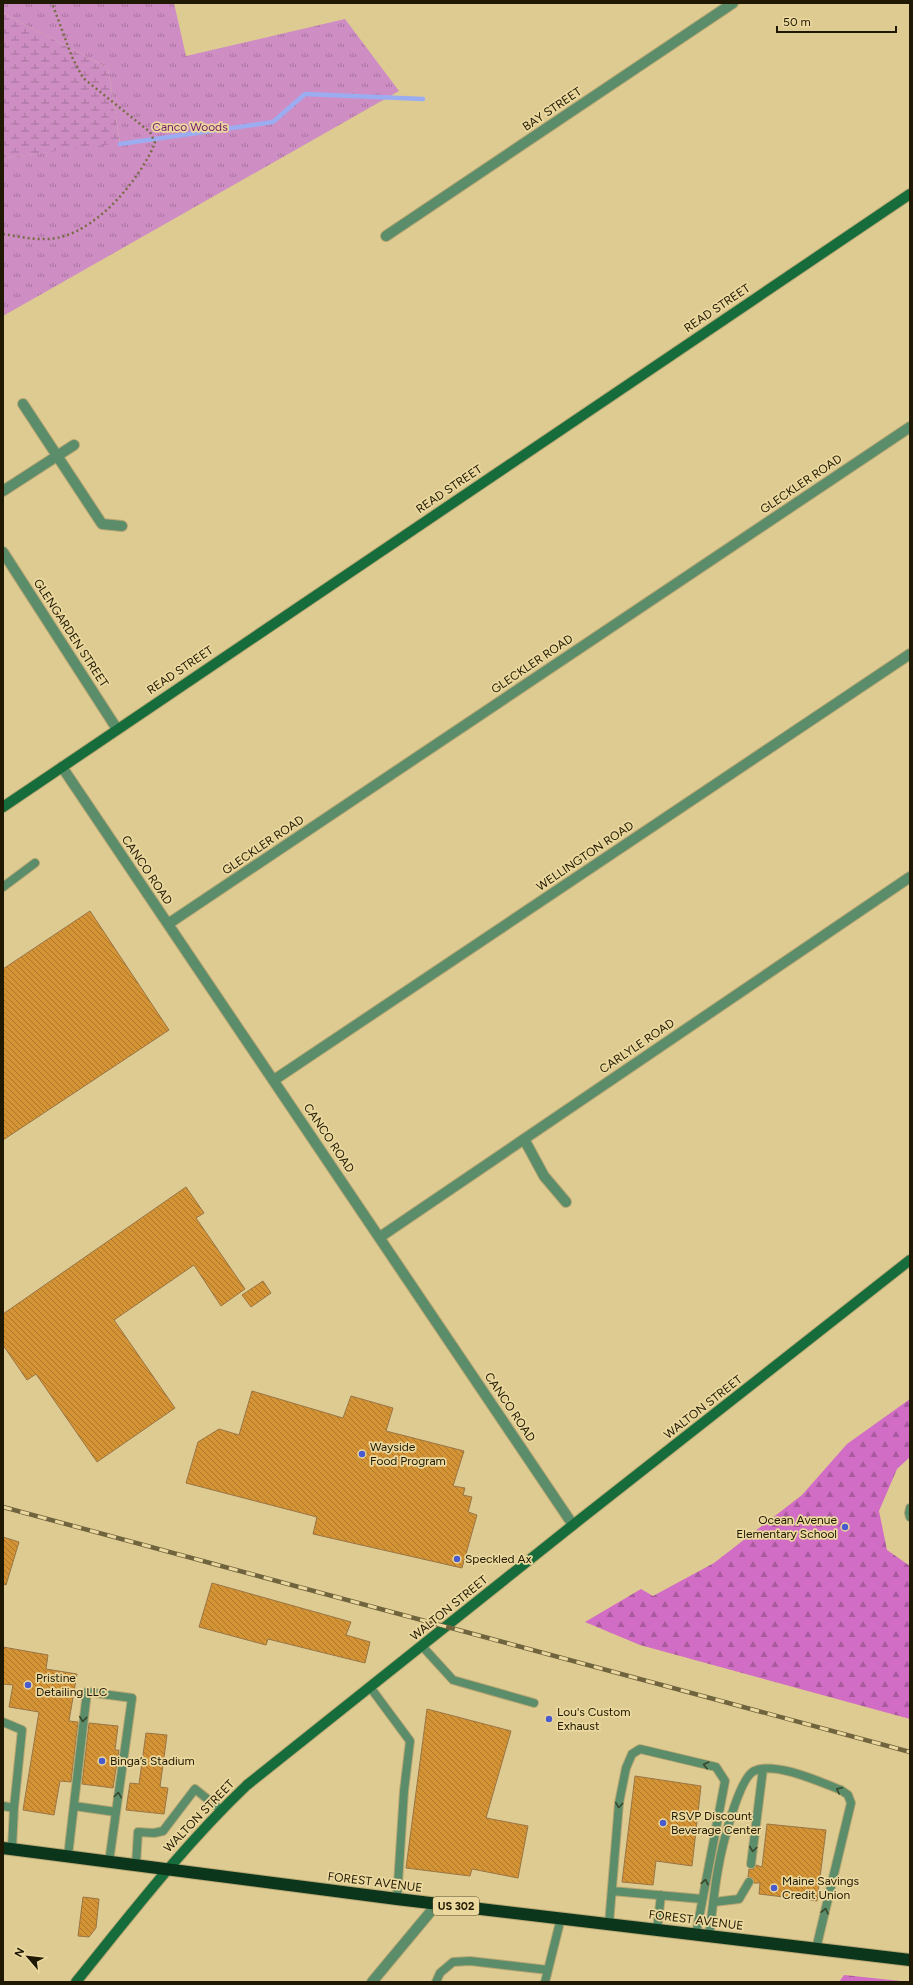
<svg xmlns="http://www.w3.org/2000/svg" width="913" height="1985" font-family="Figtree,sans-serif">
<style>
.forest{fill:url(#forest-firs)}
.wetland{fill:url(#wetland-marsh)}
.park{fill:url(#park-tufts)}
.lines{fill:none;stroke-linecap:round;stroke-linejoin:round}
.stream{stroke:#9badf0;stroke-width:4.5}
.building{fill:url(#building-back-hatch);stroke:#997546}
.lane-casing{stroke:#b8a774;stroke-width:10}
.street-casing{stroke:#b8a774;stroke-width:12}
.secondary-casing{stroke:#b8a774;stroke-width:12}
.highway-casing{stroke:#b8a774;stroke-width:14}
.path{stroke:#786c45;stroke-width:2.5;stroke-dasharray:2 3;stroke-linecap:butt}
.lane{stroke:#5c8d6a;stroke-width:8}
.street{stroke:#5c8d6a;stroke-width:10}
.secondary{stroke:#166c3a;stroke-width:10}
.highway{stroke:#0b361c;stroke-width:12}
.rail-casing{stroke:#70643f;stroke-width:4.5}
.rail{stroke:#ebd89e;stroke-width:3;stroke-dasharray:9;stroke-linecap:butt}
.oneway{stroke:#37472c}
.poi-dot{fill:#4a5acf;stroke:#ebd89e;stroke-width:1.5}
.labels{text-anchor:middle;stroke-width:3.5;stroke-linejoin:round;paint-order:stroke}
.shield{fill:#ebd89e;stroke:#5c5231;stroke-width:1}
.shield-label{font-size:11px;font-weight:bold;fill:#1f1802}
.street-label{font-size:12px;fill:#1f1802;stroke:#ebd89e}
.park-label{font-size:12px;fill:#74186b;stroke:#ebd89e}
.poi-label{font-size:12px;fill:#1f1802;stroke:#ebd89e;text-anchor:start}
</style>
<defs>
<pattern id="forest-firs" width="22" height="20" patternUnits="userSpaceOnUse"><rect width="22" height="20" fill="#d16dc4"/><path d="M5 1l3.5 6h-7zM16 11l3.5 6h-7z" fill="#a9599d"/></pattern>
<pattern id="wetland-marsh" width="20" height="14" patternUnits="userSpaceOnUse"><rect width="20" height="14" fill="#ce8ec4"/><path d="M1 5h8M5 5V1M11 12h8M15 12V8" fill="none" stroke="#a7739d"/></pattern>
<pattern id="park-tufts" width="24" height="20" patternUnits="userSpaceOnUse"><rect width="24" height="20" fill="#ce8ec4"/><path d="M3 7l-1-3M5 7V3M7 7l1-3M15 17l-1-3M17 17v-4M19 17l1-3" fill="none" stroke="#a7739d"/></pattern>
<pattern id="building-back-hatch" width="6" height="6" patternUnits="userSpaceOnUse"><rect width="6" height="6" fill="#d49334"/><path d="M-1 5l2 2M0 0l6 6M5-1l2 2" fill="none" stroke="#ab772a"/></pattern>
</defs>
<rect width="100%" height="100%" fill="#decb91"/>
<!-- forest -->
<path class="forest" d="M910 1399V1457L897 1469 879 1511 887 1550 910 1566V1719L640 1645 585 1622 641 1589 653 1596 714 1563 802 1495 847 1444Z
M844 1975 910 1982H839Z"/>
<!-- wetland -->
<path class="wetland" d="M3 13 108 68 120 144 3 158Z"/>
<!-- park -->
<path class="park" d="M3 3H174L186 56 345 19 399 91 3 316V158L120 143 108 68 3 13Z"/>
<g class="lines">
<!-- stream -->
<path class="stream" d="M120 144 273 122 305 94 423 99"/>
</g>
<!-- building -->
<path class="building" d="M90 911 169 1030 3 1140V969Z
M186 1187 204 1213 196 1218 245 1289 221 1306 194 1265 114 1320 175 1408 97 1462 36 1374 27 1380 3 1345V1314Z
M263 1281 271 1293 251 1307 242 1295Z
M252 1391 343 1418 351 1396 393 1408 386 1431 464 1451 453 1486 465 1488 463 1495 472 1497 468 1512 477 1515 462 1568 313 1534 317 1517 186 1483 198 1442 219 1429 239 1435Z
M3 1537 19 1542 6 1585 3 1584Z
M212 1583 351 1622 346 1635 370 1642 365 1663 268 1639 266 1645 199 1627Z
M3 1647 48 1655 46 1669 77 1674 69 1721 78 1722 71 1782 60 1781 54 1815 23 1810 39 1712 9 1707 13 1685 3 1684Z
M427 1709 511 1731 486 1818 528 1826 518 1878 472 1869 470 1876 406 1868Z
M89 1723 118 1726 115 1750H119L113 1788 82 1784Z
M146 1733 167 1735 160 1787 168 1788 164 1814 126 1810 130 1783 139 1784Z
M635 1776 701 1786 692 1866 656 1861 653 1885 622 1882Z
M767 1824 826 1830 817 1901 759 1894 760 1883H754L752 1878 748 1877 749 1869H753L756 1865 762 1867Z
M83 1897 99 1899 96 1928 89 1937 78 1936Z"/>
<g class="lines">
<!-- lane casing -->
<g class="lane-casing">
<path id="lane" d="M3 887 35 863
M910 1508 909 1513 910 1517
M422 1646 453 1680 534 1703
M370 1687 410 1741 404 1791 397 1899
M3 1722 22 1730 14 1808 12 1848
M3 1806 14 1808
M74 1806 116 1812
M68 1856 87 1692 132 1698 109 1862
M751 1864 763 1769
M136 1865 138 1832 154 1833 163 1831 195 1789 221 1810
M612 1891 702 1899
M714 1902 739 1899 749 1882
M609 1924 619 1803 626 1768 632 1754 640 1749 716 1767 725 1781 696 1934
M657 1930 661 1895
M709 1936C712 1914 714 1891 718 1869 721 1851 738 1779 754 1771 774 1761 820 1782 841 1790L848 1795 851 1803 816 1949
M436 1982 440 1973 453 1962 470 1961 548 1970
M545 1982 561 1918"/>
</g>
<!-- street casing -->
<g class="street-casing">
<path id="street" d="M386 236 733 3
M23 404 102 524 122 526
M3 491 74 445
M3 552 117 729
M62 767 573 1525
M168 924 910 427
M274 1080 910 654
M524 1139 544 1176 566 1202
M380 1237 910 877
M372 1982 437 1904"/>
</g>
<!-- secondary casing -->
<g class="secondary-casing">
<path id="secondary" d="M3 807 910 194
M76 1982C131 1914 184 1845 247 1785L573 1525 910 1260"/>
</g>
<!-- highway casing -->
<g class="highway-casing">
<path id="highway" d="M3 1848 397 1899 910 1960"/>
</g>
<!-- path -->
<path class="path" d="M3 234C22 237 42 242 61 237 100 227 140 179 155 143L150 132 83 78 72 57 52 3"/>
<!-- lane -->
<use href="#lane" class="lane"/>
<!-- street -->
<use href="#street" class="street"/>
<!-- secondary -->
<use href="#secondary" class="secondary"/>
<!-- highway -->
<use href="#highway" class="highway"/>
<!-- rail casing -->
<g class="rail-casing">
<path id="rail" d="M3 1507 910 1752"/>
</g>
<!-- rail -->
<use href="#rail" class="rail"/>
</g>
<!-- one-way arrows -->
<defs><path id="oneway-chevron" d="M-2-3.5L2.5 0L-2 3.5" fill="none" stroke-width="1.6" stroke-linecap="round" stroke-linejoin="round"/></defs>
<g class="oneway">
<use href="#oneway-chevron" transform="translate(83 1719) rotate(96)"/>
<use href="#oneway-chevron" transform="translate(706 1765) rotate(-167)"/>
<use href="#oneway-chevron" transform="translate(839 1790) rotate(-153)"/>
<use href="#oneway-chevron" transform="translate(118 1795) rotate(-82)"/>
<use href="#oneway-chevron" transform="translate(619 1805) rotate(97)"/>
<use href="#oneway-chevron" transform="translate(753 1849) rotate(98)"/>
<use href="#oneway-chevron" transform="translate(705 1882) rotate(-79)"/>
<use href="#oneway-chevron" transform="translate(825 1911) rotate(-77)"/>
</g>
<!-- markers -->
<g class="poi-dot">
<circle cx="362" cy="1454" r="4"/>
<circle cx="845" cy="1527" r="4"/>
<circle cx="457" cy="1559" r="4"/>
<circle cx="28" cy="1685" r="4"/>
<circle cx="549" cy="1719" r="4"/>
<circle cx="102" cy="1761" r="4"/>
<circle cx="663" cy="1823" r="4"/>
<circle cx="774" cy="1888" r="4"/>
</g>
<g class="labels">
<!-- shield labels -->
<rect class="shield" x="433" y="1897" width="46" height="18" rx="3"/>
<g class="shield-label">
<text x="456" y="1910">US 302</text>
</g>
<!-- street labels -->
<g class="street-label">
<text transform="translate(552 109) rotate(-34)" y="4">BAY STREET</text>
<text transform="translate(717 308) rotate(-34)" y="4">READ STREET</text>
<text transform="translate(801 484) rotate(-34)" y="4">GLECKLER ROAD</text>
<text transform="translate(449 489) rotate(-34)" y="4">READ STREET</text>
<text transform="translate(71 633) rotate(57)" y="4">GLENGARDEN STREET</text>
<text transform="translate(532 664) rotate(-34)" y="4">GLECKLER ROAD</text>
<text transform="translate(180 670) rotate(-34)" y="4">READ STREET</text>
<text transform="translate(263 845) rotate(-34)" y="4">GLECKLER ROAD</text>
<text transform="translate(585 856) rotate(-34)" y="4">WELLINGTON ROAD</text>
<text transform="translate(147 870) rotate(56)" y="4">CANCO ROAD</text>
<text transform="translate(637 1046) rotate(-34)" y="4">CARLYLE ROAD</text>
<text transform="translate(329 1138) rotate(56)" y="4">CANCO ROAD</text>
<text transform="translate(510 1407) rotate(56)" y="4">CANCO ROAD</text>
<text transform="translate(703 1407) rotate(-38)" y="4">WALTON STREET</text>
<text transform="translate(449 1608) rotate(-39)" y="4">WALTON STREET</text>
<text transform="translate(199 1816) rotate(-46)" y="4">WALTON STREET</text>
<text transform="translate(375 1882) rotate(7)" y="4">FOREST AVENUE</text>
<text transform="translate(696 1920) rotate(7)" y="4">FOREST AVENUE</text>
</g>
<!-- park labels -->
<g class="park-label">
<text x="190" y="131">Canco Woods</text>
</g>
<!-- poi labels -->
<g class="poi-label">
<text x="370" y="1451">Wayside<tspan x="370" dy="14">Food Program</tspan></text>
<text x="837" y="1524" text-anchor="end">Ocean Avenue<tspan x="837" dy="14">Elementary School</tspan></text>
<text x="465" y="1563">Speckled Ax</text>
<text x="36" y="1682">Pristine<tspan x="36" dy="14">Detailing LLC</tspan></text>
<text x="557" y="1716">Lou's Custom<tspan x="557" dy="14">Exhaust</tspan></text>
<text x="110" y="1765">Binga’s Stadium</text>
<text x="671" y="1820">RSVP Discount<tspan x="671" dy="14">Beverage Center</tspan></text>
<text x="782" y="1885">Maine Savings<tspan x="782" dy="14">Credit Union</tspan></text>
</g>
</g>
<!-- border -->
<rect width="913" height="1985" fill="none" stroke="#1f1802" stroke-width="8"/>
<!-- north arrow -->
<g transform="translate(28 1957) rotate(298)" stroke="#ebd89e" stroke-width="3" paint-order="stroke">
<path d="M0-3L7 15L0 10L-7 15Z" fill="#1f1802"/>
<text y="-6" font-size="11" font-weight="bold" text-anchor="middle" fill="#1f1802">N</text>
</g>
<!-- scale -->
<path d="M777 26v6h119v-6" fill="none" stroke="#1f1802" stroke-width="2"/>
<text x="783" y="26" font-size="12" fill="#1f1802" stroke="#ebd89e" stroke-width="3" paint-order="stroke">50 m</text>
</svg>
